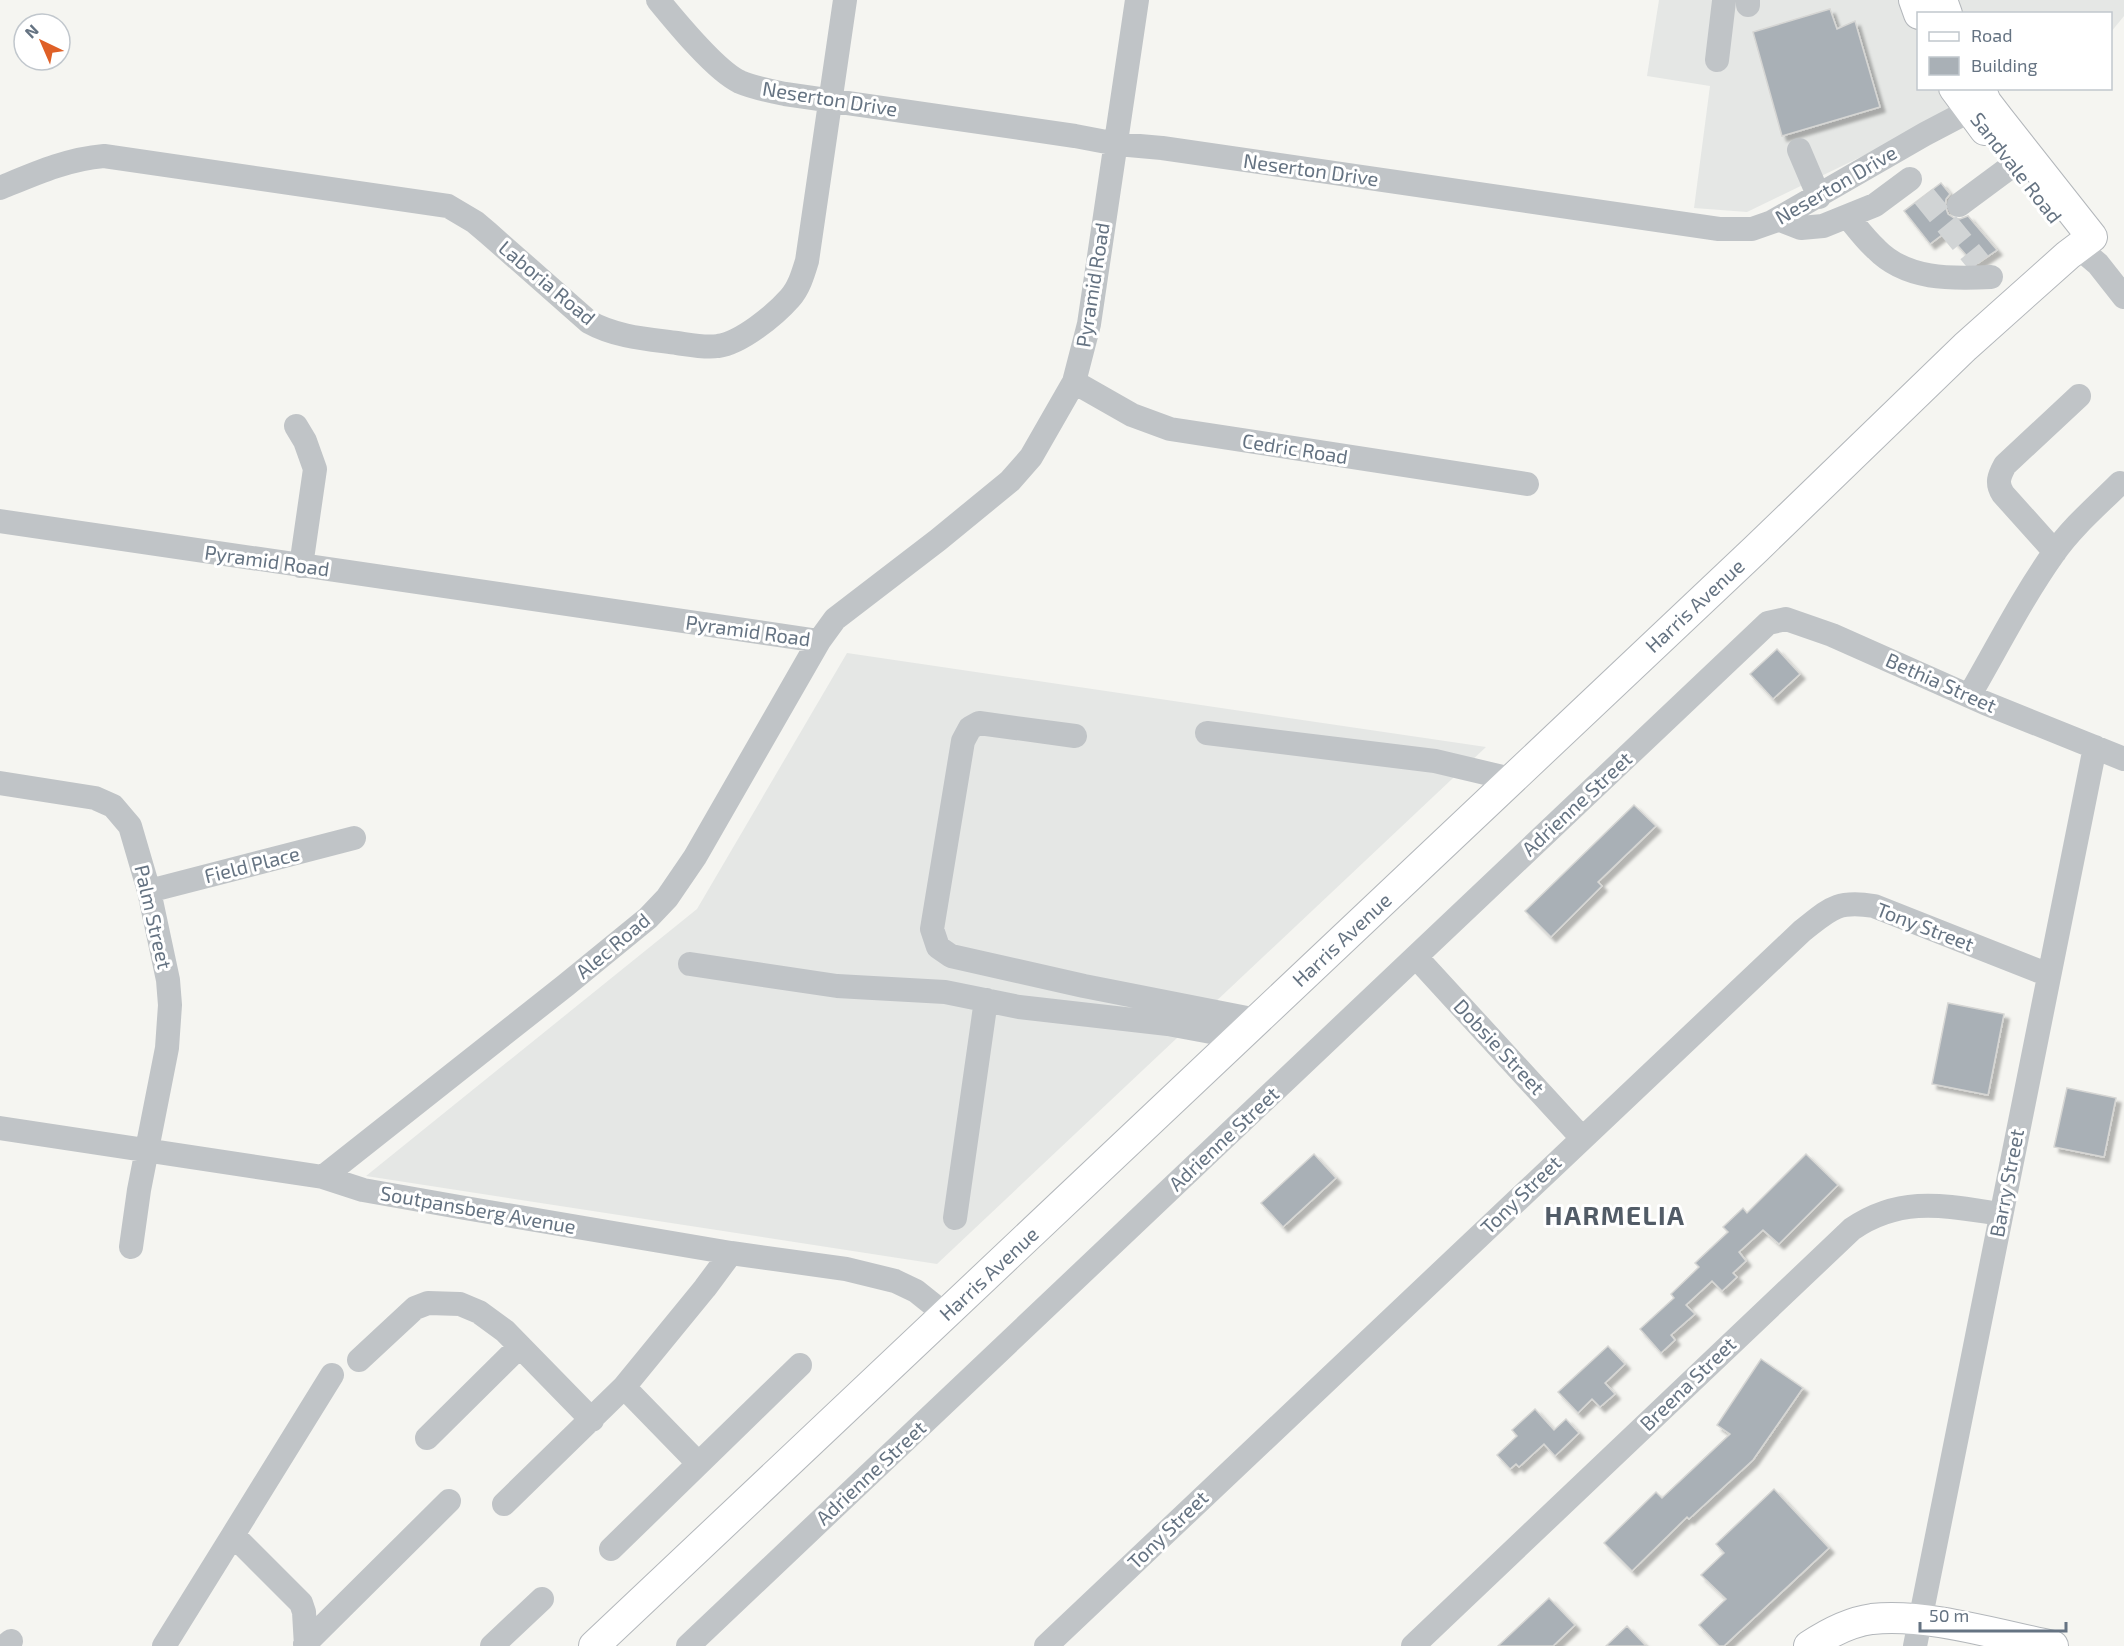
<svg xmlns="http://www.w3.org/2000/svg" width="2124" height="1646" font-family="'Exo 2',sans-serif">
<style>
.built{fill:#e5e7e5}
.building{fill:#a9b0b6;stroke:#d6d6d4;stroke-width:1.5;filter:url(#shadow)}
.lines{fill:none;stroke-linecap:round;stroke-linejoin:round}
.minor-tunnel{stroke:#d1d4d5;stroke-width:24;stroke-dasharray:24 12;stroke-linecap:butt}
.major-casing{stroke:#b3b7bb;stroke-width:32}
.minor{stroke:#c0c4c7;stroke-width:24}
.major{stroke:#fff;stroke-width:30}
.labels{text-anchor:middle;stroke-width:6;stroke-linejoin:round;paint-order:stroke}
.street-label{font-size:20px;fill:#657382;stroke:#fff}
.district-label{font-size:26px;font-weight:bold;letter-spacing:1.5px;fill:#525c67;stroke:#fff}
</style>
<defs>
<filter id="shadow"><feDropShadow dx="5" dy="5" stdDeviation="1.5" flood-color="#0004"/></filter>
</defs>
<rect width="100%" height="100%" fill="#f5f5f1"/>
<!-- built -->
<path class="built" d="M1659 0H2124V16L2111 32 2110 14H1918V88L2001 89 1747 212 1694 208 1710 86 1647 76Z
M847 653 1486 747 937 1264 366 1176 697 909Z"/>
<!-- building -->
<path class="building" d="M1830 9 1837 29 1855 21 1880 107 1782 136 1753 32Z
M1941 183 1950 194 1946 199 1945 206 1948 214 1954 218 1960 219 1968 216 1997 250 1978 263H1973L1946 232 1930 244 1904 211Z
M1777 649 1800 674 1773 699 1750 674Z
M1634 805 1656 826 1598 882 1602 886 1551 937 1525 911Z
M1948 1003 2004 1014 1988 1095 1932 1084Z
M2067 1088 2116 1098 2104 1157 2054 1147Z
M1314 1154 1336 1178 1283 1227 1261 1203Z
M1806 1154 1838 1185 1779 1244 1763 1230 1739 1252 1746 1261 1733 1273 1737 1277 1722 1291 1712 1281 1686 1305 1695 1314 1671 1335 1675 1340 1661 1353 1640 1329 1674 1298 1671 1294 1699 1267 1695 1263 1728 1232 1723 1227 1743 1208 1747 1213Z
M1608 1346 1625 1364 1605 1383 1615 1394 1600 1407 1592 1399 1578 1413 1558 1392Z
M1761 1359 1803 1388 1753 1460 1689 1519 1687 1517 1632 1571 1604 1543 1656 1492 1662 1498 1730 1434 1717 1425Z
M1535 1409 1554 1430 1566 1419 1579 1433 1555 1456 1544 1444 1519 1467 1516 1464 1510 1469 1497 1455 1517 1436 1512 1430Z
M1774 1489 1829 1548 1724 1646H1719L1699 1625 1726 1599 1701 1575 1724 1553 1716 1544Z
M1549 1598 1575 1625 1553 1646H1498Z
M1627 1626 1646 1646H1606Z"/>
<g class="lines">
<!-- minor-tunnel -->
<path class="minor-tunnel" d="M1924 196 1979 263"/>
<!-- major casing -->
<g class="major-casing">
<path id="major" d="M1914 0 1919 14
M1942 0 1947 14
M1954 88 1985 130
M594 1646 1756 549 1965 347 2068 255 2092 237 1999 119 1986 102 1980 88
M1809 1646C1827 1634 1850 1622 1872 1619 1927 1613 1998 1635 2053 1646"/>
</g>
<!-- minor -->
<path class="minor" d="M658 0C676 22 716 71 740 82 754 88 770 91 785 94L1075 136 1117 144 1162 148 1719 229H1752L1772 222 1925 134 1986 102
M1748 5V0
M1717 60 1724 1
M1799 150 1819 197
M0 188C34 174 67 159 104 156L448 206 475 222 488 233 589 322C616 337 647 339 677 343 691 345 705 348 718 346 741 343 775 315 790 298 799 288 803 274 807 261L845 0
M1959 205 2013 165
M1848 217C1857 228 1866 240 1876 249 1906 280 1951 279 1991 277
M1778 219 1801 228 1823 226 1875 205 1910 179
M2078 247 2098 264 2124 297
M1074 382 1132 415 1170 429 1527 484
M296 426 305 441 315 469 301 566
M0 521 819 641 835 619 938 540 1010 481 1031 457 1074 382 1089 324 1137 0
M2055 552 2003 494C1996 483 1999 476 2005 465L2079 396
M1969 696C1997 648 2022 598 2054 553 2072 527 2098 505 2120 483
M1207 733 1435 761 1511 779
M1075 736 979 723 970 728 963 741 932 929 938 947 951 956 1084 986 1257 1020
M0 783 95 798 113 806 130 826 149 891 168 980 170 1005 167 1048 139 1190 131 1247
M149 891 354 838
M1416 957 1582 1138
M690 964 837 986 945 992 1019 1007 1168 1024 1238 1037
M0 1128 323 1177 363 1190 465 1208 731 1253 846 1269 895 1281 916 1291 946 1315
M323 1177 566 985 648 918 667 898 695 857 819 641
M955 1218 986 1000
M359 1360 415 1308 428 1303 460 1304 479 1312 505 1331 592 1420
M624 1387 698 1463
M427 1438 519 1347
M504 1504 624 1387 705 1288 731 1253
M233 1535 332 1375
M611 1549 800 1365
M305 1644 449 1501
M5 1646 11 1641
M164 1646 233 1535 301 1603 304 1612 306 1646
M492 1646 542 1599
M688 1646 1768 623 1786 619 1832 635 1985 703 2124 759
M1046 1646 1802 931C1830 909 1836 900 1874 906L2049 975
M1413 1646 1852 1229C1902 1195 1946 1206 2001 1214
M1915 1646 2095 747"/>
<!-- major -->
<use href="#major" class="major"/>
</g>
<g class="labels">
<!-- street labels -->
<g class="street-label">
<text transform="translate(830 99) rotate(9)" y="7">Neserton Drive</text>
<text transform="translate(2016 168) rotate(52)" y="7">Sandvale Road</text>
<text transform="translate(1311 170) rotate(8)" y="7">Neserton Drive</text>
<text transform="translate(1836 185) rotate(-30)" y="7">Neserton Drive</text>
<text transform="translate(547 283) rotate(40)" y="7">Laboria Road</text>
<text transform="translate(1093 285) rotate(-81)" y="7">Pyramid Road</text>
<text transform="translate(1295 449) rotate(9)" y="7">Cedric Road</text>
<text transform="translate(267 561) rotate(8)" y="7">Pyramid Road</text>
<text transform="translate(1695 606) rotate(-43)" y="7">Harris Avenue</text>
<text transform="translate(748 631) rotate(8)" y="7">Pyramid Road</text>
<text transform="translate(1941 683) rotate(24)" y="7">Bethia Street</text>
<text transform="translate(1577 804) rotate(-43)" y="7">Adrienne Street</text>
<text transform="translate(252 865) rotate(-14)" y="7">Field Place</text>
<text transform="translate(153 917) rotate(77)" y="7">Palm Street</text>
<text transform="translate(1925 927) rotate(21)" y="7">Tony Street</text>
<text transform="translate(1342 940) rotate(-43)" y="7">Harris Avenue</text>
<text transform="translate(613 946) rotate(-40)" y="7">Alec Road</text>
<text transform="translate(1499 1047) rotate(47)" y="7">Dobsie Street</text>
<text transform="translate(1224 1139) rotate(-43)" y="7">Adrienne Street</text>
<text transform="translate(2007 1183) rotate(-79)" y="7">Barry Street</text>
<text transform="translate(1521 1195) rotate(-44)" y="7">Tony Street</text>
<text transform="translate(478 1210) rotate(10)" y="7">Soutpansberg Avenue</text>
<text transform="translate(989 1274) rotate(-43)" y="7">Harris Avenue</text>
<text transform="translate(1688 1384) rotate(-44)" y="7">Breena Street</text>
<text transform="translate(871 1473) rotate(-43)" y="7">Adrienne Street</text>
<text transform="translate(1168 1530) rotate(-44)" y="7">Tony Street</text>
</g>
<!-- district labels -->
<g class="district-label">
<text x="1615" y="1225">HARMELIA</text>
</g>
</g>
<!-- legend -->
<rect x="1917" y="12" width="195" height="78" fill="#ffffff" stroke="#c1c7cd" stroke-width="1.5"/>
<rect x="1929" y="32" width="30" height="9" fill="#ffffff" stroke="#c1c7cd" stroke-width="1.5"/>
<text x="1971" y="42" font-size="18" fill="#657382">Road</text>
<rect x="1929" y="57" width="30" height="18" fill="#a9b0b6" stroke="#c1c7cd" stroke-width="1.5"/>
<text x="1971" y="72" font-size="18" fill="#657382">Building</text>
<!-- north arrow -->
<g transform="translate(42 42) rotate(316)"><circle r="28" fill="#ffffff" stroke="#c1c7cd" stroke-width="1.5"/>
<path d="M0-4.5L10 22L0 15L-10 22Z" fill="#df6027"/>
<text y="-9" font-size="16" font-weight="bold" text-anchor="middle" fill="#657382">N</text>
</g>
<!-- scale -->
<path d="M1920 1622v9h146v-9" fill="none" stroke="#657382" stroke-width="3"/>
<text x="1929" y="1622" font-size="18" fill="#657382" stroke="#ffffff" stroke-width="4.5" paint-order="stroke">50 m</text>
</svg>
